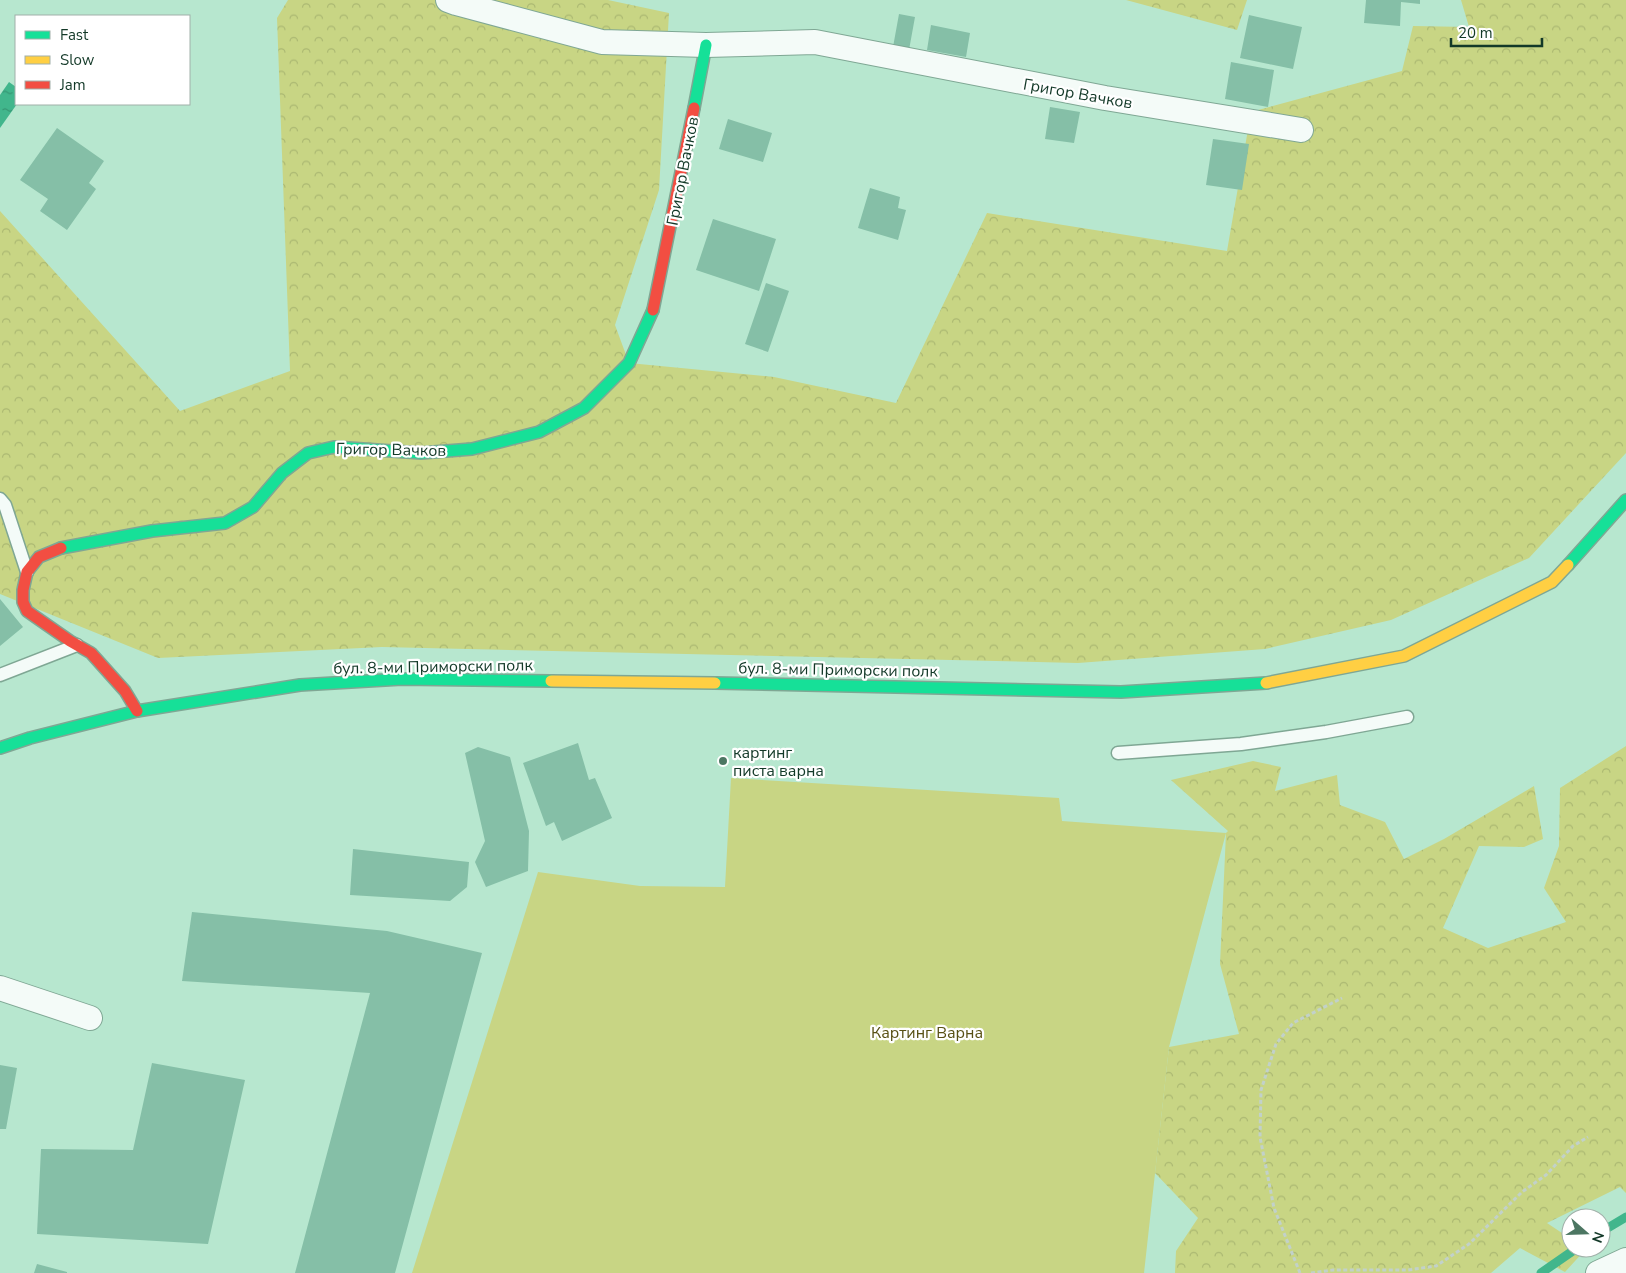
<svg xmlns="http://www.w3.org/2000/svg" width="1626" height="1273" font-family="'Nunito Sans',sans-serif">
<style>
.green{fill:#c8d584}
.forest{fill:url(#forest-crowns)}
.water{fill:url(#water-ripples)}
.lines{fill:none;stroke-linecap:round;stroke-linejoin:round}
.stream{stroke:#41b68c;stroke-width:9}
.building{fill:#85bfa7}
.lane-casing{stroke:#7fa794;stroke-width:15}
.street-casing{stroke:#7fa794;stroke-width:26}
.fast-casing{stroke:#7fa794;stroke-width:14}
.slow-casing{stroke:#7fa794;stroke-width:14}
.jam-casing{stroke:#7fa794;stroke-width:14}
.path{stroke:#c2d1ca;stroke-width:3;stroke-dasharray:4 2.5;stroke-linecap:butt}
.lane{stroke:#f4fbf8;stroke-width:12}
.street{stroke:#f4fbf8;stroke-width:24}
.fast{stroke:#16e098;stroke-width:11}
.slow{stroke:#ffcf43;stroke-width:11}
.jam{stroke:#f24e42;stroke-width:11}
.poi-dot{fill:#4c7662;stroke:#fff;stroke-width:2}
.labels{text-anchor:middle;stroke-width:4.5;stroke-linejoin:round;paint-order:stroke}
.street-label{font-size:16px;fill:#133928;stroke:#fff}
.poi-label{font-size:16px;fill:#133928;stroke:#fff;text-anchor:start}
.park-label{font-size:16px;fill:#585014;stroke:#fff}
</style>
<defs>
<pattern id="forest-crowns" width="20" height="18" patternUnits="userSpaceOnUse" patternTransform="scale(1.25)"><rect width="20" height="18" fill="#c8d584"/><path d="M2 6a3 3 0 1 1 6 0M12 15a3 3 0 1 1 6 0" fill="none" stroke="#abb872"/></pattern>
<pattern id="water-ripples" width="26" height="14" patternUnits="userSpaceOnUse" patternTransform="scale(1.25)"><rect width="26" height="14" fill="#41b68c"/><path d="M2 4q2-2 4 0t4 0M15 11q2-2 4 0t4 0" fill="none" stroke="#359572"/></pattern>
</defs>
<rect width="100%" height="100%" fill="#b7e7cf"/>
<!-- green -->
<path class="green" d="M731 778 1059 798 1062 821 1226 833 1169 1047 1144 1273H412L538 872 640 886 725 887Z"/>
<!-- forest -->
<path class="forest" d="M288 0H608L669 13 659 190 615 325 629 363 774 377 896 403 987 213 1227 251 1251 112 1402 71 1413 26 1469 27 1461 0H1626V453L1529 558 1391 620 1265 649 1078 663 382 647 158 658 0 594V211L180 411 290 371 277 18Z
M1126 0H1247L1237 30Z
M1626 746V1193L1620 1187 1547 1223 1571 1239V1248L1586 1249 1565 1272 1520 1248 1491 1273H1175L1176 1251 1198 1218 1155 1173 1169 1047 1239 1034 1220 964 1226 833 1228 831 1171 780 1253 761 1281 767 1275 791 1337 775 1340 805 1385 822 1404 859 1444 839 1534 786 1543 839 1524 847 1479 846 1443 928 1488 948 1566 922 1544 888 1559 846 1560 788Z"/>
<!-- water -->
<path class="water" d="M9 82 16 87 17 104 0 128V95Z"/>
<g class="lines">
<!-- stream -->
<path class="stream" d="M1601 1232 1626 1217
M1541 1273 1577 1248"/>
</g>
<!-- building -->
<path class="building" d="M1366 0H1420V4L1401 2 1400 26 1364 23Z
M899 14 915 17 909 50 893 47Z
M1249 15 1302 27 1293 69 1240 58Z
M931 25 970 33 966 57 927 50Z
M1231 62 1274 70 1268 107 1225 99Z
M1050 107 1080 112 1074 143 1045 139Z
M728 119 772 133 763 162 719 149Z
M57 128 104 161 89 183 96 189 67 230 40 211 48 199 20 180Z
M1213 139 1249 144 1242 190 1206 185Z
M870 188 900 197 898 208 906 210 898 240 858 228Z
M713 219 776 239 759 291 696 270Z
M766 283 789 291 768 352 745 344Z
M0 599 23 627 0 646Z
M578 743 589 780 595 778 612 818 562 841 554 822 546 826 523 763Z
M478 747 510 757 529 831 528 871 486 887 475 862 485 841 465 753Z
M353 849 469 862 467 887 450 901 350 895Z
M192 912 387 931 482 953 395 1273H295L370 993 182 981Z
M152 1063 245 1080 208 1244 37 1234 41 1149 133 1150Z
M0 1065 17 1068 6 1129H0Z
M37 1264 67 1272V1273H34Z"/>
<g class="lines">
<!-- lane casing -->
<g class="lane-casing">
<path id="lane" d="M0 499 5 505 27 572
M0 675 77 645
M1118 753 1241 744 1326 732 1407 717"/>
</g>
<!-- street casing -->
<g class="street-casing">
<path id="street" d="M448 0 456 3 602 42 706 45 815 42 1105 98 1301 130
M0 988 90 1018
M1598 1273 1626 1260"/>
</g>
<!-- fast casing -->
<g class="fast-casing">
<path id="fast" d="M694 108 706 45
M61 548 152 531 225 523 253 507 282 473 308 453 334 447 421 453 472 449 539 432 584 408 629 363 653 310
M1568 565 1626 500
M715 683 1121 692 1266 683
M0 748 30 738 137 711 300 685 402 679 551 681"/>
</g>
<!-- slow casing -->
<g class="slow-casing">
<path id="slow" d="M551 681 715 683
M1266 683 1404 656 1552 582 1568 565"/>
</g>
<!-- jam casing -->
<g class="jam-casing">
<path id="jam" d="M653 310 694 108
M61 548 39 557 27 572 23 590V602L27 611 70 641 91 653 125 691 137 711"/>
</g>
<!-- path -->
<path class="path" d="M1300 1273 1274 1208 1260 1137 1261 1090 1276 1044 1293 1023 1342 998
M1311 1273 1333 1270H1408L1436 1266 1469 1244 1522 1192 1546 1175 1573 1146 1588 1137"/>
<!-- lane -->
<use href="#lane" class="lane"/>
<!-- street -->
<use href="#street" class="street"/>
<!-- fast -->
<use href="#fast" class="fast"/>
<!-- slow -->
<use href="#slow" class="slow"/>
<!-- jam -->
<use href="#jam" class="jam"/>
</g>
<!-- markers -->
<circle class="poi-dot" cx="723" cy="761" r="5"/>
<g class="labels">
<!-- street labels -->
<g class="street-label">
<text transform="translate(1078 93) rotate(10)" y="6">Григор Вачков</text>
<text transform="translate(682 171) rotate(-79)" y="6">Григор Вачков</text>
<text transform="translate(391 449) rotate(1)" y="6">Григор Вачков</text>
<text transform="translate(433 666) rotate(-1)" y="6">бул. 8-ми Приморски полк</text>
<text transform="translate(838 669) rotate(1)" y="6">бул. 8-ми Приморски полк</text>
</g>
<!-- poi labels -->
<g class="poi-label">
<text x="733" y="758">картинг<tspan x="733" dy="18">писта варна</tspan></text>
</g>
<!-- park labels -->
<g class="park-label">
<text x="927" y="1038">Картинг Варна</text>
</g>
</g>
<!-- legend -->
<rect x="15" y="15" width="175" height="90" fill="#ffffff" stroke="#a1b0a9"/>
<rect x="25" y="31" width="25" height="8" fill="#16e098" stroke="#a1b0a9"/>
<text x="60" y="40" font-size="15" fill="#133928">Fast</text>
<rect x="25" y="56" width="25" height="8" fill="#ffcf43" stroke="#a1b0a9"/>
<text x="60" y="65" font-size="15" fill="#133928">Slow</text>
<rect x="25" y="81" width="25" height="8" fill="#f24e42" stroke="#a1b0a9"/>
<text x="60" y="90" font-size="15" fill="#133928">Jam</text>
<!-- north arrow -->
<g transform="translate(1586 1233) rotate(110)"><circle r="24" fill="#ffffff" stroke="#a1b0a9"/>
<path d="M0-4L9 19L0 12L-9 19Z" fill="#4c7662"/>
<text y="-8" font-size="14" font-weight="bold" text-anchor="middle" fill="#133928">N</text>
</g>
<!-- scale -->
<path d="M1451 38v8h91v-8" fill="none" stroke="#133928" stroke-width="2.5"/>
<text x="1458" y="38" font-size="15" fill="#133928" stroke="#ffffff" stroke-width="4" paint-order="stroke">20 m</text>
</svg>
